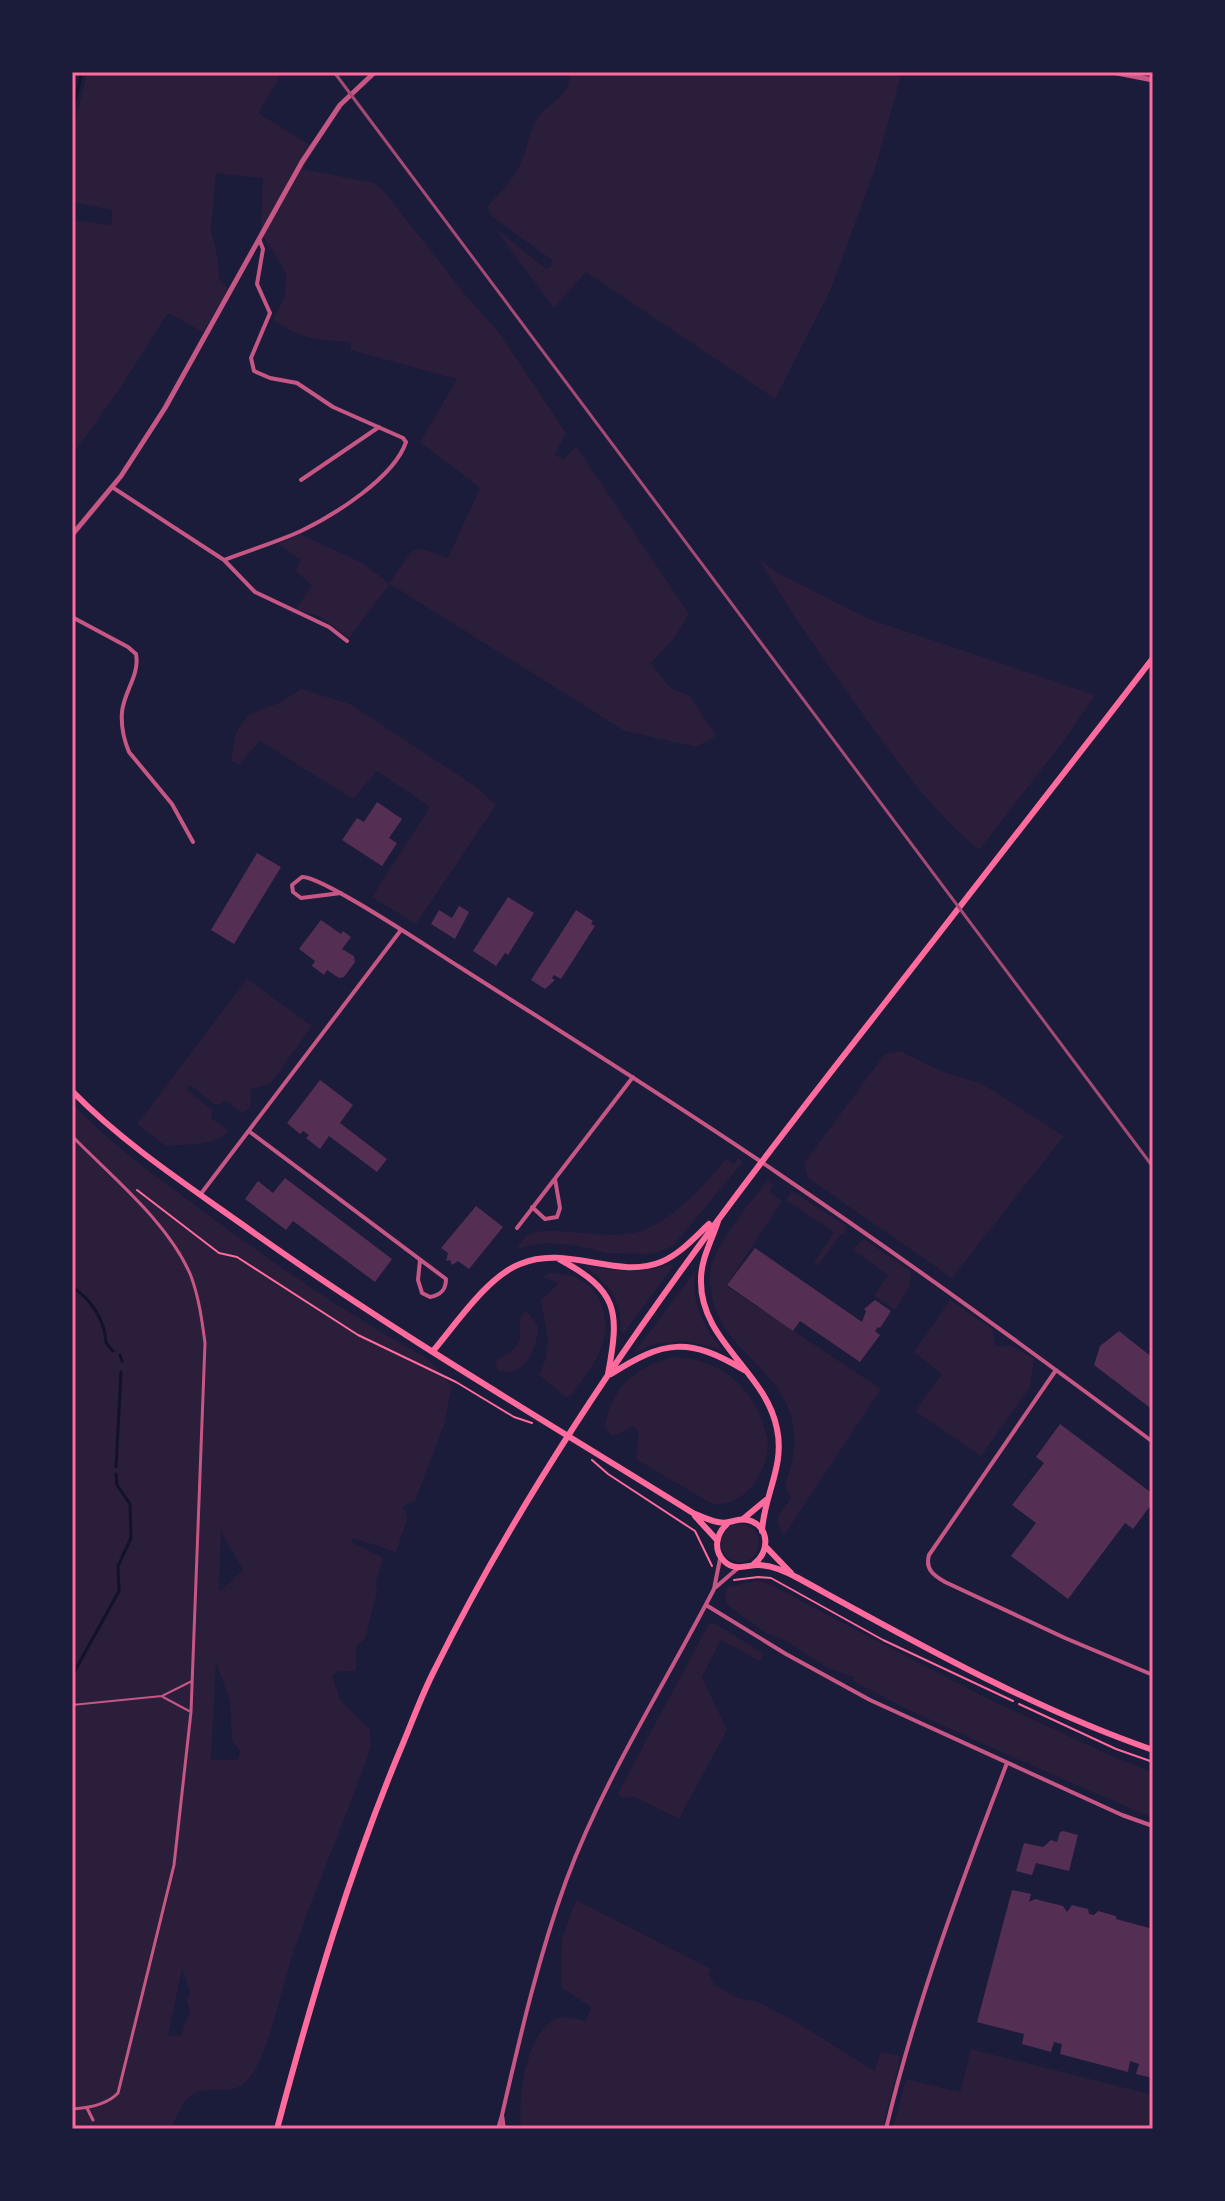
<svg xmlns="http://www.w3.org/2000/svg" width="1225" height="2201" font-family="'Titillium Web',sans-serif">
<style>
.green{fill:#2a1e3b;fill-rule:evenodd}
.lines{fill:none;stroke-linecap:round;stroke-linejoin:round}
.stream{stroke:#12122b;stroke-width:3}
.building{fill:#542f53}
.path{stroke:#ff6b9d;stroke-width:2}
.service{stroke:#c65784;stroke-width:2}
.pedestrian{stroke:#c65784;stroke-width:3}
.minor{stroke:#c65784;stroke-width:4}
.tertiary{stroke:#c65784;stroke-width:5}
.primary{stroke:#ff6b9d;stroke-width:6}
.trunk{stroke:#ff6b9d;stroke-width:6}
.rail{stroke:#a44b75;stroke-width:3}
.neatline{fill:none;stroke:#ff6b9d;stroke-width:3}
</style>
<rect width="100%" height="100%" fill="#1b1b3a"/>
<!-- green -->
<path class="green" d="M87 72H283L258 113 315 148 303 169 374 183 382 189 468 298 498 331 566 433 555 454 563 460 576 446 689 614 674 638 651 663 670 688 690 696 716 736 696 747 625 731 390 584 349 638 321 617 296 609 312 585 295 571 301 560 278 544 300 534 360 562 389 583 412 551 423 549 448 558 480 488 420 442 457 379 350 350 351 342C318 340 301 339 273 320L285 296 286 273 263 236 261 226 263 178 216 173 211 230 218 260 219 278 228 289 203 332 168 313 117 393 72 455V220L112 225V210L72 202 74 127Z
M569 72H902L875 169 831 289 775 399 586 272 554 308 494 227 546 269 551 267 552 260 491 216 487 207C499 193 514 180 521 163 528 148 529 129 539 116 551 100 571 98 569 72Z
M759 559 778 573 869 619 1095 695 1065 739 979 850C930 809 894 758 857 706 823 658 789 611 759 559Z
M301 689 350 704 475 786 496 805 416 924 372 897 430 807 377 771 353 799 260 741 239 765 231 760 236 732 249 714 279 703Z
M247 979 312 1026 270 1084 252 1089 250 1108 242 1113 225 1100 221 1104H214L190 1085 187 1090 213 1110 211 1118 229 1131C215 1147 185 1144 166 1146L137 1124Z
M900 1051 941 1071 982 1084 1064 1136 952 1278 808 1178 804 1163 885 1054Z
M72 1103C109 1143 155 1176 199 1208 270 1261 345 1313 423 1356L436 1367 452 1386 444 1425 415 1501 403 1506 408 1517 396 1552 353 1538 351 1542 383 1558 375 1585 378 1588 365 1639 356 1646V1671H339L332 1675 340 1700 369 1729 371 1746C348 1815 317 1882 294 1951 282 1985 271 2045 253 2073 228 2113 194 2059 172 2129H72ZM221 1531 243 1570 219 1592V1591ZM216 1662 230 1701 232 1740 240 1751 238 1760H211ZM182 1969 190 1991 187 2000 190 2014 184 2024 182 2035 168 2036Z
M738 1158 743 1162 673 1246 652 1254 607 1253 574 1245 543 1243 516 1249C519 1246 523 1238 528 1235 547 1223 613 1244 646 1229 677 1216 705 1184 726 1159L734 1164Z
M768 1179 773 1185 770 1192 782 1201 726 1286 881 1389 785 1534 780 1529 777 1518 791 1498 785 1486C791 1467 796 1451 794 1432 790 1386 751 1364 727 1331 714 1314 705 1282 713 1261 724 1232 750 1204 768 1179Z
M792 1191 845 1225V1234L840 1235 818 1266 814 1263 834 1232 786 1200Z
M864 1239 911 1271 909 1288 895 1310 874 1296 888 1275 852 1249Z
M672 1264 673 1266 623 1334C620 1327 621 1323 620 1315 617 1292 600 1277 582 1265 615 1271 640 1275 672 1264Z
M695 1271C691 1301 702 1325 722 1349L685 1341 654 1344 634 1353Z
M550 1273C558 1274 567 1274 575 1277 602 1288 611 1321 602 1346 596 1363 582 1380 572 1395L566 1397 539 1375 546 1358 548 1339 541 1300 559 1283 543 1277Z
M950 1300 992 1329 995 1344 999 1347 1010 1345 1034 1358 1030 1387 981 1456 915 1411 942 1374 914 1352Z
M526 1310 538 1325C538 1348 525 1378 498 1371L495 1361C517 1348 523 1346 519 1319Z
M673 1357C715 1358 748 1381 762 1421 764 1428 768 1437 768 1444 767 1475 744 1507 712 1504L636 1459 639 1432 633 1426 617 1435H611L605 1426C612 1386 636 1367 673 1357Z
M721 1543a19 19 0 1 1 38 0a19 19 0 1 1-38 0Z
M757 1581 769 1584 986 1698 1116 1758 1153 1772V1818L1031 1765 1029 1761 1026 1763 909 1710 853 1681 854 1677 826 1667 788 1642 766 1633 727 1605 725 1595 727 1587Z
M714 1623 764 1654 760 1661 721 1640 702 1677 727 1730 679 1819 635 1797 622 1798 618 1793 709 1624Z
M576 1900 711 1969 708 1973 715 1985 737 1998 758 2002 789 2018 875 2071 880 2052 901 2056 882 2129H521C518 2099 525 2035 555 2019 565 2015 577 2019 586 2021L591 2007 561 1987 562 1938Z
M971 2049 1153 2095V2129H893L906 2079 960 2092Z"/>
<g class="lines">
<!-- stream -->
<path class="stream" d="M72 113 82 72
M72 1287C91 1299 105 1320 106 1343L113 1351
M120 1355 122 1361
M116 1467 121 1372
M72 1676 119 1591 118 1566 131 1538 130 1504 117 1485 116 1474"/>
</g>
<!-- building -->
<path class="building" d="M377 802 402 819 389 838 397 843 382 866 342 840 357 818 364 822Z
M257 853 281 867 234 944 211 930Z
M508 897 534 913 508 955 505 953 496 966 473 951Z
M459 906 469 912 455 939 431 924 439 910 452 918Z
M576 910 593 921 591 924 595 926 561 979 554 975 552 978 555 980 545 989 531 980Z
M321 920 341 934 343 931 351 937 342 949 354 956 355 962 344 977 339 978 327 970 324 975 312 966 315 961 299 949Z
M320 1080 353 1105 340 1123 387 1159 377 1172 329 1136 320 1149 306 1138 309 1135 303 1131 300 1134 287 1123Z
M285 1178 392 1259 375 1282 293 1221 286 1230 245 1199 258 1181 273 1193Z
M476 1206 503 1227 469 1269 458 1261 452 1265 450 1260 446 1261 448 1253 441 1248Z
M755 1248 862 1322 866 1311 864 1309 875 1300 891 1311 880 1328 878 1327 875 1331 880 1335 860 1362 800 1321 793 1331 727 1285Z
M1119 1331 1153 1358V1410L1094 1365 1100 1346Z
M1060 1424 1153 1494V1502L1133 1529 1125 1523 1068 1599 1011 1556 1036 1523 1012 1505 1044 1463 1036 1457Z
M1063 1831 1078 1835 1069 1871 1036 1863 1032 1875 1016 1871 1024 1843 1043 1847 1051 1840 1057 1842 1060 1832Z
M1012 1890 1031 1894 1029 1902 1035 1899 1063 1906 1067 1912 1072 1905 1088 1909 1089 1914 1094 1915 1098 1911 1116 1916V1919L1153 1929V2078L1136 2074 1139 2064 1130 2061 1128 2072 1060 2054 1062 2044 1054 2042 1051 2052 1022 2044 1024 2034 977 2022Z"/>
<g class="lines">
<!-- path -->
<path class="path" d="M137 1190 219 1253 237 1257 358 1335 456 1382 514 1417 532 1423
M592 1460 608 1474 695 1531 712 1566
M734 1580 758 1577 771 1578 883 1640 1013 1701
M1019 1704 1116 1749 1153 1762"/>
<!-- service -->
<path class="service" d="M163 1697 189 1711
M72 1705 162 1696 192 1681"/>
<!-- pedestrian -->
<path class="pedestrian" d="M72 1136C112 1177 169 1223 191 1276 199 1298 202 1320 205 1343L191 1712 174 1865 118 2093C107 2105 88 2108 72 2109
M87 2108 93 2120"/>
<!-- minor -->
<path class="minor" d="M301 480 379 427
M112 487 224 560C250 550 277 542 301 531 334 515 394 478 406 442L403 438 333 407 297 383 270 378 254 371 251 358 270 313 257 284 263 249 259 239
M224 560 255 592 329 627 347 641
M72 617 128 647 136 654C140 675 124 691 122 712 121 724 124 740 129 752L172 804 193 842
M341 893 301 898 293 892 292 885 302 877C321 875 434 951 458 966 566 1035 674 1102 779 1174 906 1260 1030 1350 1153 1442
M250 1132 446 1279C446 1290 441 1295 430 1297L422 1293 418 1280 420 1260
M200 1195 401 930
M532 1207 545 1219 557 1217 560 1208 555 1179
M517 1228 633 1077
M1056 1370 929 1555C925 1569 933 1575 945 1582L1065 1638 1153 1675
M716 1587 738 1568
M706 1605 786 1654 870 1700 1122 1815 1153 1826
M502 2115C520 2037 538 1958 566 1881 604 1778 664 1686 714 1589L720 1559
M498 2129 502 2115 504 2129
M886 2129C916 2003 961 1883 1007 1763"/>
<!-- tertiary -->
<path class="tertiary" d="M1112 72 1153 80
M72 535 121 476 165 408 302 162 340 105 375 72"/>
<!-- primary -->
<path class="primary" d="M72 1091C123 1143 184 1183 243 1225 388 1329 542 1419 693 1513 703 1517 718 1525 729 1522 736 1521 740 1518 748 1520 770 1526 770 1552 754 1564
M695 1516 717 1540
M727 1524C716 1534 713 1550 724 1561 735 1572 746 1565 758 1565 771 1565 787 1572 798 1578 913 1641 1029 1707 1153 1750
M766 1547 791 1573"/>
<!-- trunk -->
<path class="trunk" d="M718 1221C712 1240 701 1259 701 1279 699 1341 766 1371 777 1429 785 1466 764 1495 762 1531
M559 1259C618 1291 620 1310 608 1374
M433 1351C456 1324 487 1277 520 1264 567 1244 617 1280 661 1262 680 1254 694 1238 709 1224
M611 1374C664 1340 689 1337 744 1370
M743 1519 766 1500
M277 2129C312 1997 351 1866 404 1741 414 1717 423 1692 435 1669 553 1430 717 1217 881 1008 972 891 1063 775 1153 658"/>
<!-- rail -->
<path class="rail" d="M334 72 1153 1167"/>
</g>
<!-- border -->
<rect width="1225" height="2201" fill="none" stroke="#1b1b3a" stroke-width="148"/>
<rect x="74" y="74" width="1077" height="2053" class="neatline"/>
</svg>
